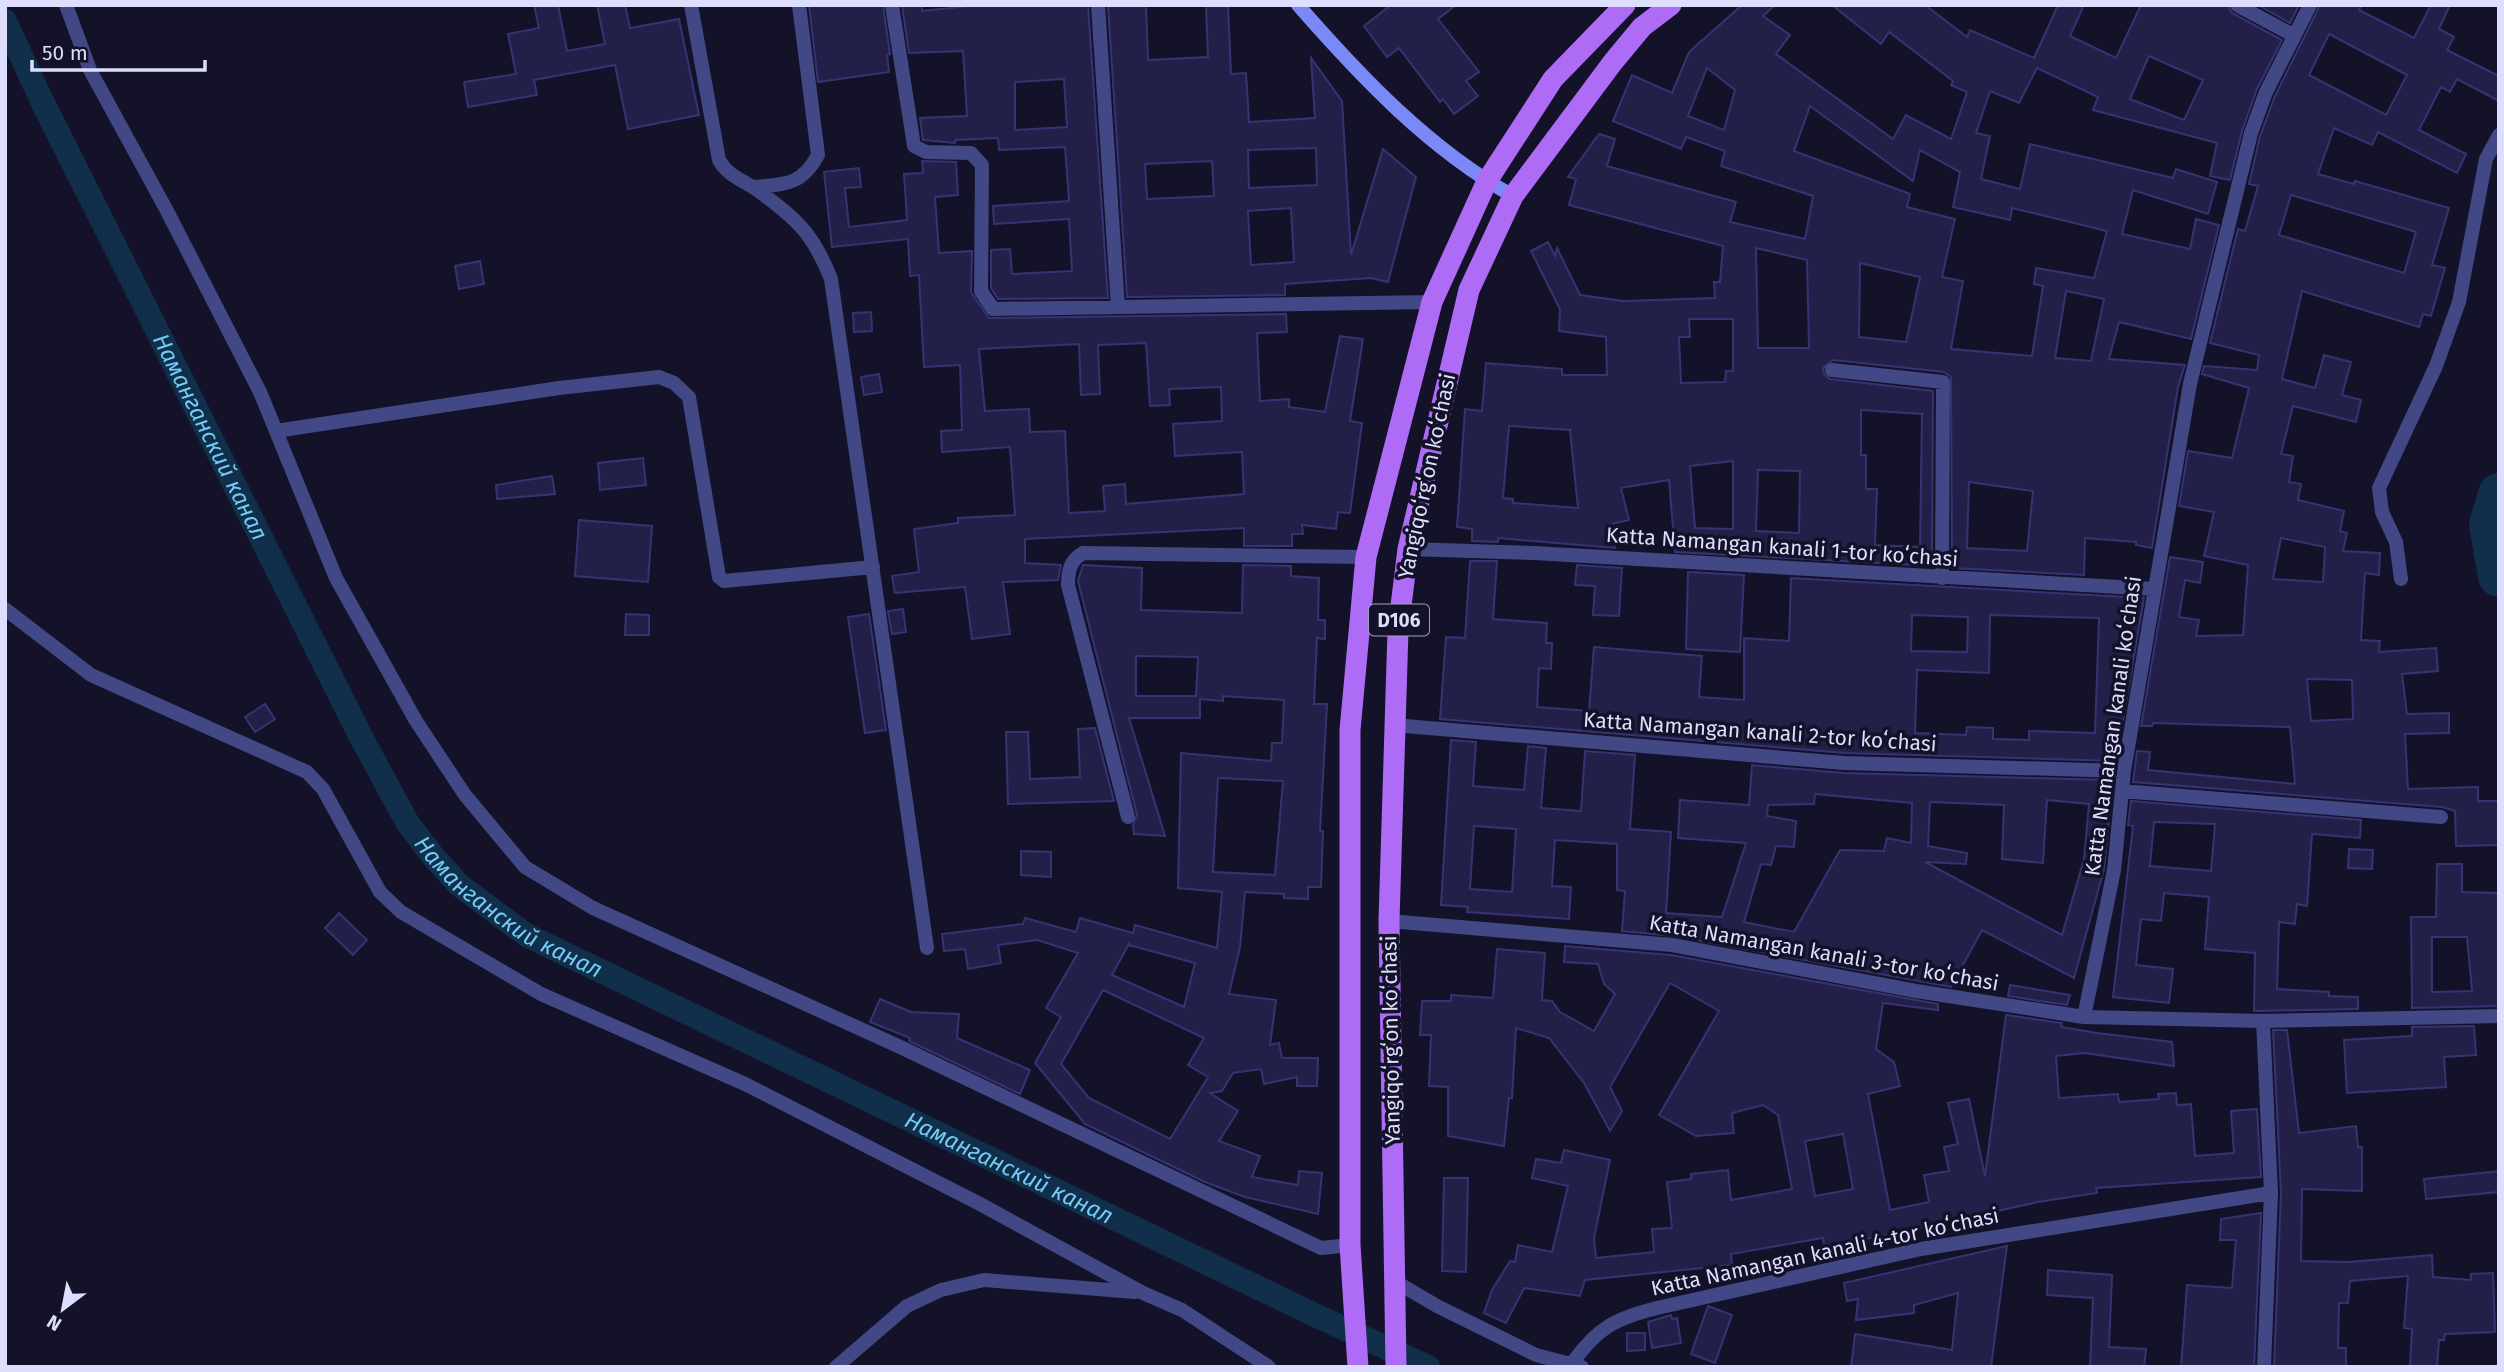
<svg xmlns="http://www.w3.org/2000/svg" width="2504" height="1372" font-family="'Fira Sans',sans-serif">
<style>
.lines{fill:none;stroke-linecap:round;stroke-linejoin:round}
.canal{stroke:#112e4a;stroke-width:24}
.river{stroke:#112e4a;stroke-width:42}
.building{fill:#222049;stroke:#373373;stroke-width:2;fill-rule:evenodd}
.street{stroke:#414885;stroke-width:14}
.secondary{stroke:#7a89f6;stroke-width:14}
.primary{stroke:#ae6bf5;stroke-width:21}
.labels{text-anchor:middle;stroke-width:7;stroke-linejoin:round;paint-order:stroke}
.shield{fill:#131229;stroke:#a0a1bd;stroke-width:2}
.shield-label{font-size:19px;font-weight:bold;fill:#dddefd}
.street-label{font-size:21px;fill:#dddefd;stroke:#131229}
.water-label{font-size:23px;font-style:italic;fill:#72ccf6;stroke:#131229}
</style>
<rect width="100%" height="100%" fill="#131229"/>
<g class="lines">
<!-- canal -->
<path class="canal" id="s1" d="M5 21 41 99 361 737 407 822 432 855 459 885 526 935 1319 1317 1428 1367"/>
<!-- river -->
<path class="river" d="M2499 494 2490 525 2499 576"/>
</g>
<!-- building -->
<path class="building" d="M534 5H558L567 51 605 44 597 5H625L630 28 679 19 699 115 628 129 615 65 534 80 537 95 468 107 464 82 516 74 508 34 539 28Z
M809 5H883L890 54 887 55 889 72 818 82Z
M902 5H922V11L980 5H1088L1108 298 998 299 991 288V250L1010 249 1012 274 1072 271 1069 219 994 224 993 206 1069 201 1065 147 999 150 998 138 955 140V143L923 140 920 118 967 116 963 51 909 53ZM1064 79 1067 127 1015 130V82Z
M1108 5H1146L1148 60 1208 57 1206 5H1228L1231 74 1246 73 1249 122 1315 118 1311 58 1342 101 1351 255 1383 149 1416 177 1388 282 1371 278 1285 284V295L1127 297ZM1316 148 1317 185 1249 188 1248 150ZM1212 161 1214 196 1147 199 1145 164ZM1291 208 1294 262 1251 265 1248 211Z
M1391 5H1456L1438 19 1479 72 1466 81 1478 96 1454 114 1443 99 1440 102 1399 48 1387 57 1364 26Z
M1742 5H1775L1763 16 1790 35 1776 54 1893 139 1906 115 1951 139 1967 92 1951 85 1953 81 1889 32 1881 44 1832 5H1925L1967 37 1970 30 2034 58 2058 5H2084L2070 36 2116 58 2141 5H2227L2232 13 2282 40 2257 89 2242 131 2230 180 2210 176 2217 143 2093 110 2098 97 2037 68 2019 103 1990 91 1976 133 1990 136 1981 179 2020 189 2030 144 2173 178 2176 169 2217 182 2208 214 2133 190 2122 234 2190 249 2196 219 2219 225 2191 339 2119 322 2109 359 2185 365 2178 387 2152 548 2136 545V542L2085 538 2084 575 1952 568 1951 377 1944 372 1833 360 1823 368 1824 374 1830 379 1933 391 1932 566 1675 552 1669 480 1621 488 1629 520 1608 525 1615 548 1498 538V542L1472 541V529L1457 527 1465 409 1482 411 1486 363 1562 369V375H1607L1606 337 1559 331 1560 309 1531 251 1548 242 1555 256 1557 248 1580 295 1623 301 1715 298 1714 282H1720L1723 246 1569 205 1576 179 1568 177 1599 134 1615 139 1607 166 1736 202 1730 222 1805 239 1813 196 1721 166 1725 151 1686 137 1681 149 1613 121 1632 75 1672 93 1689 52ZM2149 56 2203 80 2184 120 2130 99ZM1707 68 1735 90 1724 130 1688 116ZM1810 106 1913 181 1920 150 1960 172 1953 207 2010 220 2012 208 2107 231 2094 278 2036 268 2034 284 2043 286 2032 356 1951 349 1963 281 1942 277 1955 219 1907 207 1910 194 1794 151ZM1756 248 1807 260 1809 348H1758ZM1860 263 1920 277 1906 342 1859 337ZM2066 291 2104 299 2091 361 2055 358ZM1689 319H1733V371H1726L1725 382 1681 383 1679 337H1690ZM1861 410 1922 414 1920 547 1875 545 1877 489H1866V455H1861ZM1509 426 1570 430 1578 508 1513 503V499L1503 498ZM1733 461V529L1695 528 1690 466ZM1758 470 1800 471 1799 533 1756 531ZM1969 482 2033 491 2027 551 1967 548Z
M2258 5H2299L2290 23Z
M2320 5H2362L2359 10 2414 38 2431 5H2450L2439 29 2454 37 2447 50 2499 76V101L2457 79 2450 92 2441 87 2419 130 2466 154 2457 173 2378 132 2372 145 2334 128 2318 174 2354 184 2355 181 2449 208 2432 265 2445 268 2431 316 2423 314 2419 327 2302 291 2282 379 2315 388 2324 355 2351 362 2342 395 2361 400 2356 422 2293 406 2281 454 2293 456 2289 482 2301 484 2298 500 2344 511 2340 531 2347 533 2343 551 2380 553 2379 575 2365 573 2361 640 2380 641 2379 652 2436 648 2438 671 2402 674 2407 714 2449 713V733L2405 734 2408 789 2478 787V801H2499V845L2456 846 2455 811 2442 807 2133 782 2137 751 2150 752 2148 770 2295 784 2290 727 2153 723 2152 726H2141L2170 557 2203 562 2200 583 2185 580 2179 617 2199 620 2196 636 2243 635 2248 565 2204 556 2214 512 2179 506 2188 451 2232 458 2249 388 2202 374 2204 366 2257 370 2259 355 2210 343 2238 229 2245 231 2258 186 2249 184 2260 136 2275 96ZM2329 34 2407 75 2386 115 2309 75ZM2291 195 2416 232 2404 273 2279 235ZM2281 538 2325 547 2323 582 2273 579ZM2307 679 2352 680 2353 719 2311 721Z
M922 161 956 162 958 195 935 197 939 253 972 251 971 292 989 318 1286 314 1287 332 1257 333 1260 401 1289 399V407L1325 412 1340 336 1363 339 1350 421 1362 423 1350 513 1338 512 1336 529 1302 525 1303 534H1292V546H1244V528L1025 539V563L1061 565 1058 580 1003 582 1010 634 972 639 965 587 895 593 892 576 919 572 914 529 958 523V518L1015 515 1010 447 942 452 941 431 962 430 960 365 924 367 919 275 910 276 908 239 832 247 824 172 859 168 861 187 845 188 849 227 907 220 904 174 923 173ZM1146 343 1150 406 1170 405 1169 389 1221 387 1222 421 1173 424 1175 456 1242 452 1244 494 1126 504 1125 484 1103 486 1105 511 1069 513 1065 431 1030 432 1029 409 985 411 979 349 1079 344 1081 395 1100 394 1098 345Z
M480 261 484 284 459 289 455 266Z
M871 312 872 331 854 332 853 313Z
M879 374 882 392 864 395 861 377Z
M643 458 646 485 600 490 598 463Z
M552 476 555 494 497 499 496 485Z
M579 520 652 526 648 582 575 576Z
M1470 561H1497L1493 619 1547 623 1546 643H1552L1551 669 1539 668 1537 707 1589 711 1594 647 1702 656 1699 697 1744 700V638L1789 641 1791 578 2144 598 2116 761 1845 753 1440 719 1446 637 1465 638ZM1912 615 1968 617 1967 652 1911 651ZM1990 615 2099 618 2095 733 2029 731V740L1993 739V728L1967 727 1966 735 1915 733 1917 670 1989 673Z
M1083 565 1142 568 1141 610 1242 613 1243 565 1291 566V576L1319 578 1318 620H1325V639L1317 638 1314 704H1327L1320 831H1323L1321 887H1308V899L1284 898V894L1245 892 1240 947 1229 994 1276 1000 1270 1045 1279 1043 1282 1058H1318L1317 1086H1297V1077L1264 1084 1261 1069 1233 1073 1222 1091 1210 1093 1238 1111 1219 1141 1260 1156 1252 1177 1298 1185 1299 1171 1322 1173 1318 1214 1245 1197 1205 1182 1085 1124 1035 1063 1061 1017 1046 1008 1078 953 1037 940 998 945 1001 963 968 969 965 949 944 951 942 934 1023 924 1025 918 1076 932 1080 918 1133 933 1135 925 1217 948 1222 892 1178 888 1181 753 1271 761 1272 743H1282L1284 700 1223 696V701L1200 699V718H1129L1165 836 1134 834 1133 825 1137 815 1078 581ZM1136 656 1198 657 1196 696H1136ZM1218 778 1283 781 1275 875 1213 872ZM1130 942 1129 945 1195 963 1184 1007 1112 975ZM1103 990 1204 1038 1188 1065 1208 1077 1170 1139 1089 1098 1061 1064Z
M1577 565 1622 568 1619 616 1593 615 1595 586 1575 585Z
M1688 572 1744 575 1740 652 1686 649Z
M903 609 906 632 892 634 888 611Z
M626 614 649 615V635H625Z
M869 614 886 730 865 733 848 617Z
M265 704 275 719 255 732 245 717Z
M1095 728 1114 801 1008 804 1006 732H1028L1030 779 1080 777 1078 729Z
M1451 740 1476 742 1473 786 1524 790 1528 746 1546 748 1541 808 1581 811 1585 751 1635 755 1630 829 1671 832 1666 913 1722 917 1746 843 1678 838 1680 800 1749 805 1752 765 1844 773 2113 780 2104 869 2074 978 1982 930 1951 987 1674 936 1622 931 1625 891 1617 890V844L1555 840 1552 886 1571 887 1569 919 1467 912 1468 907 1441 905ZM1815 794 1912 803 1911 843 1887 838 1884 851 1840 850 1794 932 1744 922 1761 864 1771 865 1776 846 1794 847 1796 821 1767 816 1768 805 1814 804ZM2047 800 2089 804 2084 859 2062 935 1925 862 1966 864 1967 853 1928 846 1930 802 2004 805 2002 859 2043 863ZM1474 826 1516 829 1512 892 1470 889Z
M2131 801 2361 820 2360 838 2312 834 2307 906 2297 904 2295 924 2279 922 2277 989 2329 992V996L2358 997V1009L2254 1011 2255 953 2205 949 2209 897 2164 893 2161 921 2141 919 2136 965 2173 969 2169 1003 2113 997 2133 826 2128 825ZM2154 822 2215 824 2211 871 2150 866Z
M2349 849 2373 850 2372 869 2348 868Z
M1021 851 1051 852V877L1021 875Z
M2437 864H2462V892L2499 893V1006L2412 1008 2411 917H2436ZM2432 937H2467L2472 991 2432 992Z
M339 913 367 940 353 955 325 928Z
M1565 946 1671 955 1938 1004V1010L1883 1003 1876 1049 1894 1062 1900 1086 1868 1094 1890 1210 1929 1202 1924 1175 1949 1171 1944 1147 1958 1144 1948 1103 1969 1099 1985 1176 2006 1015 2062 1023 2061 1027 2097 1033 2172 1042 2174 1066 2085 1053 2056 1056 2059 1098 2118 1094 2119 1102 2159 1099 2158 1094 2176 1093 2177 1105 2191 1104 2195 1156 2234 1153 2231 1111 2257 1109 2261 1177 2096 1188 2097 1193 2038 1202 1894 1234 1824 1246 1823 1238 1731 1254 1732 1265 1585 1280 1580 1296 1524 1288 1506 1323 1484 1313 1492 1290 1510 1261 1515 1262 1518 1245 1552 1252 1568 1186 1532 1178 1536 1159 1561 1163 1564 1150 1610 1160 1594 1238 1596 1258 1654 1252 1652 1229 1672 1228 1667 1182 1691 1179V1174L1728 1170 1731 1200 1792 1189 1778 1115 1763 1105 1732 1113 1734 1133 1696 1136 1659 1115 1719 1011 1670 983 1610 1087 1622 1111 1610 1131 1584 1083 1549 1038 1516 1028 1512 1098H1509L1504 1146 1448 1136V1087L1429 1086 1431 1035H1420L1422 1001H1451V995L1493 998 1497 949 1545 953 1542 1000 1552 1001 1560 1012 1594 1031 1615 994 1604 984 1598 964 1564 962ZM1843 1134 1853 1189 1815 1196 1805 1141Z
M2010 985 2070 995 2067 1005 2008 996Z
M880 999 911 1012 959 1014 957 1038 1030 1070 1020 1094 909 1041 910 1038 870 1022Z
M2474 1026 2476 1055 2444 1057 2446 1087 2347 1093 2344 1040 2412 1036V1027Z
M2273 1030H2287L2299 1133 2356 1126 2358 1147H2362V1191L2302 1189 2301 1261 2349 1262 2432 1255 2433 1277 2471 1280V1274L2493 1273 2495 1332 2445 1334 2444 1340H2439L2437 1367H2410L2412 1329 2404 1328 2408 1276 2350 1281 2348 1303H2339L2338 1348H2346V1367H2274L2281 1193Z
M2499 1171V1192L2426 1199 2424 1179Z
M1444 1178H1468L1466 1272 1442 1271Z
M2261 1213 2254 1367H2181L2187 1285 2232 1288 2236 1240H2220L2221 1219Z
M2007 1246 1991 1367H1851L1855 1334 1952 1350 1958 1293 1914 1305V1313L1856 1320 1858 1299 1847 1301 1844 1283Z
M2048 1270 2112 1275 2109 1347 2146 1349 2144 1367H2090L2093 1298 2047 1295Z
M1708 1306 1732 1315 1715 1363 1691 1354Z
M1671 1315 1672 1319 1677 1318 1681 1343 1652 1348 1648 1322Z
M1627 1333H1645V1350L1627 1351Z"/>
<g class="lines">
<!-- street -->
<path class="street" d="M66 5 90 70 166 209 260 392 336 578 416 721 465 795 525 867 593 908 896 1045 1321 1248 1350 1245
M691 5 719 160C727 175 742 180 756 189 796 218 813 233 831 279L927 948
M892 5 914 146 926 152 971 153 982 165 981 291 993 309 1432 302
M1098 5 1118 307
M2237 5 2293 35
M753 187C785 184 801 186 818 155L799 5
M1832 370 1943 382 1942 578
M276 431 559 388 659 377 674 383 689 397 719 577 724 581 873 567
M1408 549 1534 553 2154 589
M2401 579 2396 542 2382 512 2379 488 2436 366 2459 302 2486 159 2499 135
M5 609 91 675 307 772 323 789 380 892 401 912 541 994 745 1084 980 1204 1143 1293 1182 1310 1269 1367
M1393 725 1844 763 2124 771
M2122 791 2441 817
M1128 817 1068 585C1068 570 1070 561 1083 553L1366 557
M1389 921 1672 945 1916 991 2084 1017 2263 1021 2499 1016
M2084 1017 2114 870 2124 771 2190 384 2251 133 2266 92 2310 5
M2263 1021 2271 1193 2264 1367
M1396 1282 1437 1306 1536 1355 1582 1367
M1573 1362C1598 1327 1617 1318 1657 1308L1921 1249 2271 1193
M836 1367 907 1306 941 1290 984 1280 1135 1292"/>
<!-- secondary -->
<path class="secondary" d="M1298 5C1361 77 1429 149 1513 196"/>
<!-- primary -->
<path class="primary" d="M1358 1367 1350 1245V730L1366 557 1432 302 1487 181 1553 79 1625 5
M1396 1367 1389 921 1398 630 1408 549 1469 290 1513 196 1613 62 1642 27 1671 5"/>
</g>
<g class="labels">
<!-- shield labels -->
<rect class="shield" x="1369" y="604.5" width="60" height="31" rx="5"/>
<g class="shield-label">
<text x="1399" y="627">D106</text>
</g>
<!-- street labels -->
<g class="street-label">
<text transform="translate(1427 476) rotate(-78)" y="7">Yangiqoʻrgʻon koʻchasi</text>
<text transform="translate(1782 547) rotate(4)" y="7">Katta Namangan kanali 1-tor koʻchasi</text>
<text transform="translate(2113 726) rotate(-82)" y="7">Katta Namangan kanali koʻchasi</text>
<text transform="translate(1760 732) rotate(4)" y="7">Katta Namangan kanali 2-tor koʻchasi</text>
<text transform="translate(1824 953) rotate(10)" y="7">Katta Namangan kanali 3-tor koʻchasi</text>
<text transform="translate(1391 1040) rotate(-91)" y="7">Yangiqoʻrgʻon koʻchasi</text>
<text transform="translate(1825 1252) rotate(-12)" y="7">Katta Namangan kanali 4-tor koʻchasi</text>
</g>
<!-- water labels -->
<g class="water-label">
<text dy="8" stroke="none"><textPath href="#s1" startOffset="464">Наманганский канал</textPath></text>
<text dy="8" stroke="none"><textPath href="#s1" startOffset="1031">Наманганский канал</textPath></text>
<text dy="8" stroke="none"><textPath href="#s1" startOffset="1598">Наманганский канал</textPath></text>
</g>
</g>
<!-- border -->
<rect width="2504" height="1372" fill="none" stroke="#dddefd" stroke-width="14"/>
<!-- north arrow -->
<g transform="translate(63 1309) rotate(212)" stroke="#131229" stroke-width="5" paint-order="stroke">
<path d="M0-5L12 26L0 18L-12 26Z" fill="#dddefd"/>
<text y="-10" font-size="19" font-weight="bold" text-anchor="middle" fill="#dddefd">N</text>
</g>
<!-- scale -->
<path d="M32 60v10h173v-10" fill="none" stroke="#dddefd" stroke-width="3.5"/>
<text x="42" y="60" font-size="21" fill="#dddefd" stroke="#131229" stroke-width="5" paint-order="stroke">50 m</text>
</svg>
